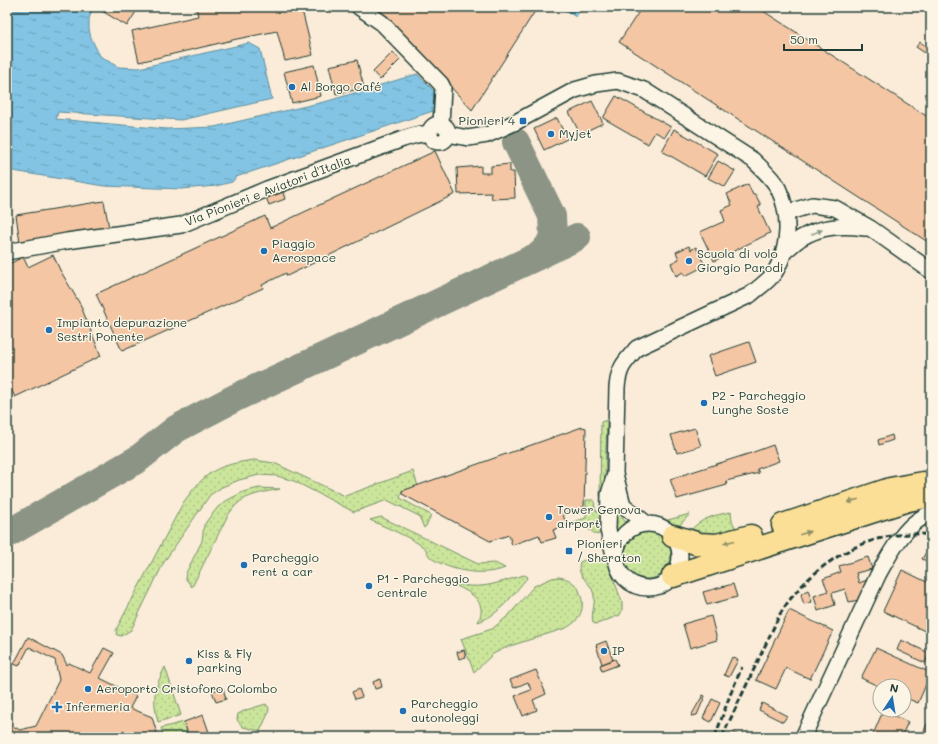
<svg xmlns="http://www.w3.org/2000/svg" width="938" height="744" font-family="Mali,sans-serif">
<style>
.grass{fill:url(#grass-dots);stroke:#759168}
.water{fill:url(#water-ripples);stroke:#5b8e9e}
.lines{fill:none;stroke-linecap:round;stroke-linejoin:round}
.taxiway{stroke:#8c9486;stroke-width:28}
.building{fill:#f4c6a4;stroke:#1f3d34}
.minor-casing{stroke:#1f3d34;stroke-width:18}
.highway-casing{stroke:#1f3d34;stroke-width:25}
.minor{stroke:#fcf5e5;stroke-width:15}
.highway{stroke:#fbdf96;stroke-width:22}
.rail{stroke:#1f3d34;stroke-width:3;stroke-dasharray:6 3;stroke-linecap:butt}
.oneway{fill:#8e998c}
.oneway2{fill:#8d8e65}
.poi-dot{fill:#1f6fb2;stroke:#fcf5e5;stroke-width:1.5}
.labels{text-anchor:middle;stroke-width:3;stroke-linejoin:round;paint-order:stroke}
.poi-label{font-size:12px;fill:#1f3d34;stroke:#fcf5e5;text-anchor:start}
.street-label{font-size:12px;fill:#1f3d34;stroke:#fcf5e5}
</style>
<defs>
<pattern id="grass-dots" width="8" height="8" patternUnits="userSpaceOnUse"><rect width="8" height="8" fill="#cbe59b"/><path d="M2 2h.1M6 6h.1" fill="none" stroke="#aec586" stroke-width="1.8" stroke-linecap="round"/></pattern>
<pattern id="water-ripples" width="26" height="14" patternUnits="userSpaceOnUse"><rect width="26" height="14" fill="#83c4e4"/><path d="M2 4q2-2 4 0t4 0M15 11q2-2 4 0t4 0" fill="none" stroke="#6ba0ba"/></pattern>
</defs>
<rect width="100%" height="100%" fill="#faecd8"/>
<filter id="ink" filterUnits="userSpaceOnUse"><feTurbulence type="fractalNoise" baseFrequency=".025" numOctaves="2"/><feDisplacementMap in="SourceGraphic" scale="8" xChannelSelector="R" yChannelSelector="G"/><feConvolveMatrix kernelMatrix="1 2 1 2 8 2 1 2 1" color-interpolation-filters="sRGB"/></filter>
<g filter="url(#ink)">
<!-- grass -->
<path class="grass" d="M607 420 604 504 600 496 601 422Z
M254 460 274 463 345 496 413 471 418 486 402 491 400 498 431 515 426 526 424 528 419 516 387 500 354 512 294 481 277 476 259 475 239 480 222 487 210 495 164 562 131 630 121 636 117 635 116 630 118 626 183 503C205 472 216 465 254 460Z
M259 488 280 489C266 492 247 494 236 505 233 508 231 512 228 515L192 587 185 578 186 573 202 541 204 525 209 518 218 507 226 501 243 492Z
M586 500H594L595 509 603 517 602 532 597 535C588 529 583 524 571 526L570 523 586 518Z
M614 503 620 515 627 524 615 532Z
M731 512 732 521 737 531C721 536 706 536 690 531 701 518 715 515 731 512Z
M690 514 677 528 664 521Z
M381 517 478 564 495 563 505 568C483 577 450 571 431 558 427 555 427 548 422 546 406 535 387 528 370 520Z
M623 555a24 24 0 1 1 48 0a24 24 0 1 1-48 0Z
M594 556H598L607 561 622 602V610L620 615 597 624 593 623C590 612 598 602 592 589 587 580 576 575 580 562Z
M524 575 528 577C513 594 500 615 478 622 490 599 465 590 448 582 481 591 493 584 524 575Z
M559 577C564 578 569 579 573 583 577 585 579 589 580 593 586 608 580 621 566 628L507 647 493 654 474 672 461 639 492 629 509 615 534 586 552 578Z
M165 667 181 715 158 722C152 696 154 690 165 667Z
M266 704 269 708 268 714 260 731 243 727 237 720 238 714 246 710Z
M184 722 189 737H164L161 728Z"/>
<!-- water -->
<path class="water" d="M7 7H93L89 19V29L91 38 100 56 118 67 139 68 249 43 260 49 272 99 181 120 58 112 56 119 167 129 214 127 328 101 417 74 434 91 433 111 236 177 232 182 216 186 182 189 104 186 7 170Z
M560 7H582L576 17Z"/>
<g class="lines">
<!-- taxiway -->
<path class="taxiway" d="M516 142 552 216 553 236 549 245 540 255 577 237
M7 534 138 459 176 429 235 398 540 255"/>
</g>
<!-- building -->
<path class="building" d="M105 7H139L127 26 102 11Z
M196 7H291L303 14 313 55 285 61 277 31 237 39 139 62 132 31 198 16Z
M373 7H535L537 8 472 110 388 19Z
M642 7H757L931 119V244L619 42Z
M920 42 931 50V57L916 47Z
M393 52 400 60 380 80 373 72Z
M357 60 364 88 336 94 329 66Z
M314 65 321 96 292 103 284 72Z
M616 96 671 127 665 137 655 132 648 144 603 118Z
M592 101 603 123 580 134 569 112Z
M557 118 567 139 544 150 534 129Z
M674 129 718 154 705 176 662 151Z
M435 151 455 194 287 276 286 273 262 285 263 288 122 351 96 294 265 216 270 228Z
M718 161 735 171 725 187 708 178Z
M510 164V172H514L515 198 492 199 491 193 458 194 457 168 481 166V173H491V166Z
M748 184 753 195 755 194 761 205 758 207 770 233 714 261 700 232 725 221 721 210 732 205 727 194Z
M282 189 285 199 269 205 265 195Z
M104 201 109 228 20 243 16 215Z
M689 246 691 250 696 247 705 266 685 276 683 272 676 276 671 263 679 259 676 252Z
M53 255 60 270 80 304 101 356 15 397 7 381V265L23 257 28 267Z
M749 342 756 362 715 376 708 356Z
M7 394 12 407 7 409Z
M582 427 586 428 584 507 563 515 567 525 553 530 556 538 542 542 539 535 512 545 509 535 490 541 402 494V491Z
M695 428 701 446 677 453 671 435Z
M892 435 893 440 879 445 878 440Z
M773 445 779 461 757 469 759 473 726 481 727 485 677 499 670 479 751 453Z
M928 549H931V563L922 559Z
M868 557 872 569 856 573 859 583 867 580 859 600 849 602 845 589 832 593 835 605 818 611 814 596 828 591 823 579 841 572 839 566Z
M902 570 931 584V634L883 611Z
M733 584 737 597 707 605 703 592Z
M808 590 812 602 804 604 801 596 802 593Z
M789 610 833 631 810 679 786 668 776 689 756 680Z
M711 616 717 640 690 648 683 624Z
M28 637 62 655 67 665 69 663 90 673 104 648 114 653 100 678 136 696 130 708 152 717 158 737H13L7 734V723L20 730 36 726 59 680 55 660 29 647 19 666 14 664Z
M901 640 929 653 925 663 897 650Z
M606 641 613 660 602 664 596 645Z
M876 648 931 673 918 703 904 697V686L880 687 861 678Z
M464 650 466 657 459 659 457 652Z
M732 657 738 660 729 677 724 675Z
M615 659 618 665 602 671 600 665Z
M536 670 546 694 533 700 537 710 523 716 515 696 531 690 528 682 514 688 510 680Z
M380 679 382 687 375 689 373 682Z
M223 688 226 699 216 702 212 691Z
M359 689 362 697 355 699 352 692Z
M703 695 705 696 697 715 691 716Z
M712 699 720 703 711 722 703 718Z
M762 703 787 716 783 722 759 710Z
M883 711 908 722 901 737H872Z
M203 715 210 735 205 737H189L184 722Z
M931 716V728L928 736 923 733Z
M732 732 743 737H729Z"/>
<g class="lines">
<!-- minor casing -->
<g class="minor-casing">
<path id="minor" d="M359 7 382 23 441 84 443 88 441 124
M430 133a9 9 0 1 1 18 0a9 9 0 1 1-18 0Z
M448 134 468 138 487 135 516 122 575 90 596 84 618 81 644 90 753 160C762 169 772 177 778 188 791 214 790 247 775 272 769 281 758 288 750 295L637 348C624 363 619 367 617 387L615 474 623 505 647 524
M786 213 812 205 835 208 870 228 931 271
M7 252 67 241 181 225 267 189 403 139 416 135 430 133
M784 252C789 248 795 242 801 238 821 226 842 225 865 228
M616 556a32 32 0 1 1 64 0a32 32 0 1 1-64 0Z
M614 555 608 530 609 494 614 477
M803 737 878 575C889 555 907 520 931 514"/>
</g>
<!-- highway casing -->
<g class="highway-casing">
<path id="highway" d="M783 525 890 489 923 483
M673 536 699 544 717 545 751 536
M673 576 883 508 908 500 931 496"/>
</g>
<!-- minor -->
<use href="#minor" class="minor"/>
<!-- highway -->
<use href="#highway" class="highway"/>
<!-- rail -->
<path class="rail" d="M715 737 730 695 742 667
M722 737 780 614C811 564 870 527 931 535"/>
</g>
<!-- one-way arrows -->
<defs><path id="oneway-solid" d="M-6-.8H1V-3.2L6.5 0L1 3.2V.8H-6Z"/></defs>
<use class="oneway" href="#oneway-solid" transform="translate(817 232) rotate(-22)"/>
<g class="oneway2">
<use href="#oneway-solid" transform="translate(853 501) rotate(162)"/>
<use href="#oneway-solid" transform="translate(805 533) rotate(-18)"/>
<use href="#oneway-solid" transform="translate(729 542) rotate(165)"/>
</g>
</g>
<!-- markers -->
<g class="poi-dot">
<circle cx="292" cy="87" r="4"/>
<rect x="519" y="117" width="8" height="8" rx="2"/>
<circle cx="551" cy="134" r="4"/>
<circle cx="264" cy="251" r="4"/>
<circle cx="689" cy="261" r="4"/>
<circle cx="49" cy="330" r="4"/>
<circle cx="704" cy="403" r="4"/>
<circle cx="549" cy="517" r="4"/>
<rect x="565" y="547" width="8" height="8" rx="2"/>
<circle cx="244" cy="565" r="4"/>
<circle cx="369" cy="586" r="4"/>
<circle cx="604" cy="651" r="4"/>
<circle cx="189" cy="661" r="4"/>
<circle cx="88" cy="689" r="4"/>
<path d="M55 701h4v4h4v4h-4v4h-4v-4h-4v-4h4z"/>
<circle cx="403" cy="711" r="4"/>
</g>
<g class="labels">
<!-- poi labels -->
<g class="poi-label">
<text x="300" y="91">Al Borgo Café</text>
<text x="515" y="125" text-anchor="end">Pionieri 4</text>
<text x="559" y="138">Myjet</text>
<text x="272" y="248">Piaggio<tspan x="272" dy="14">Aerospace</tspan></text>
<text x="697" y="258">Scuola di volo<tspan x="697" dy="14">Giorgio Parodi</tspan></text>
<text x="57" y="327">Impianto depurazione<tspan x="57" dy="14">Sestri Ponente</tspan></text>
<text x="712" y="400">P2 - Parcheggio<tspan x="712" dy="14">Lunghe Soste</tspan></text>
<text x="557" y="514">Tower Genova<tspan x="557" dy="14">airport</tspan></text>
<text x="577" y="548">Pionieri<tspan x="577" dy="14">/ Sheraton</tspan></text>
<text x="252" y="562">Parcheggio<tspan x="252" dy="14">rent a car</tspan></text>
<text x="377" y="583">P1 - Parcheggio<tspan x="377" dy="14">centrale</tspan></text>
<text x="612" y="655">IP</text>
<text x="197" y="658">Kiss &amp; Fly<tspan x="197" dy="14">parking</tspan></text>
<text x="96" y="693">Aeroporto Cristoforo Colombo</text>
<text x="411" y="708">Parcheggio<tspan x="411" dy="14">autonoleggi</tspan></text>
<text x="66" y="711">Infermeria</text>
</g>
<!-- street labels -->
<g class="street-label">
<text transform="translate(268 191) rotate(-21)" y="4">Via Pionieri e Aviatori d'Italia</text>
</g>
</g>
<!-- margin -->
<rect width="938" height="744" fill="none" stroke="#fcf5e5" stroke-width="24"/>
<rect x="12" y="12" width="914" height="720" fill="none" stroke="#1f3d34" stroke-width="1.5" filter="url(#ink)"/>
<!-- north arrow -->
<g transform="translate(892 698) rotate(12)"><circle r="19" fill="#fcf5e5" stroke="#a4ab9e"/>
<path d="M0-3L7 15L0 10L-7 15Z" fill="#1f6fb2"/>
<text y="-6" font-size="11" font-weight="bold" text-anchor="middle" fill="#1f3d34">N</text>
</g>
<!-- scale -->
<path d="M784 44v6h78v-6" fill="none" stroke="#1f3d34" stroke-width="2"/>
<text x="790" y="44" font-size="12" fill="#1f3d34" stroke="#fcf5e5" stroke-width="3" paint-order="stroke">50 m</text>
</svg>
